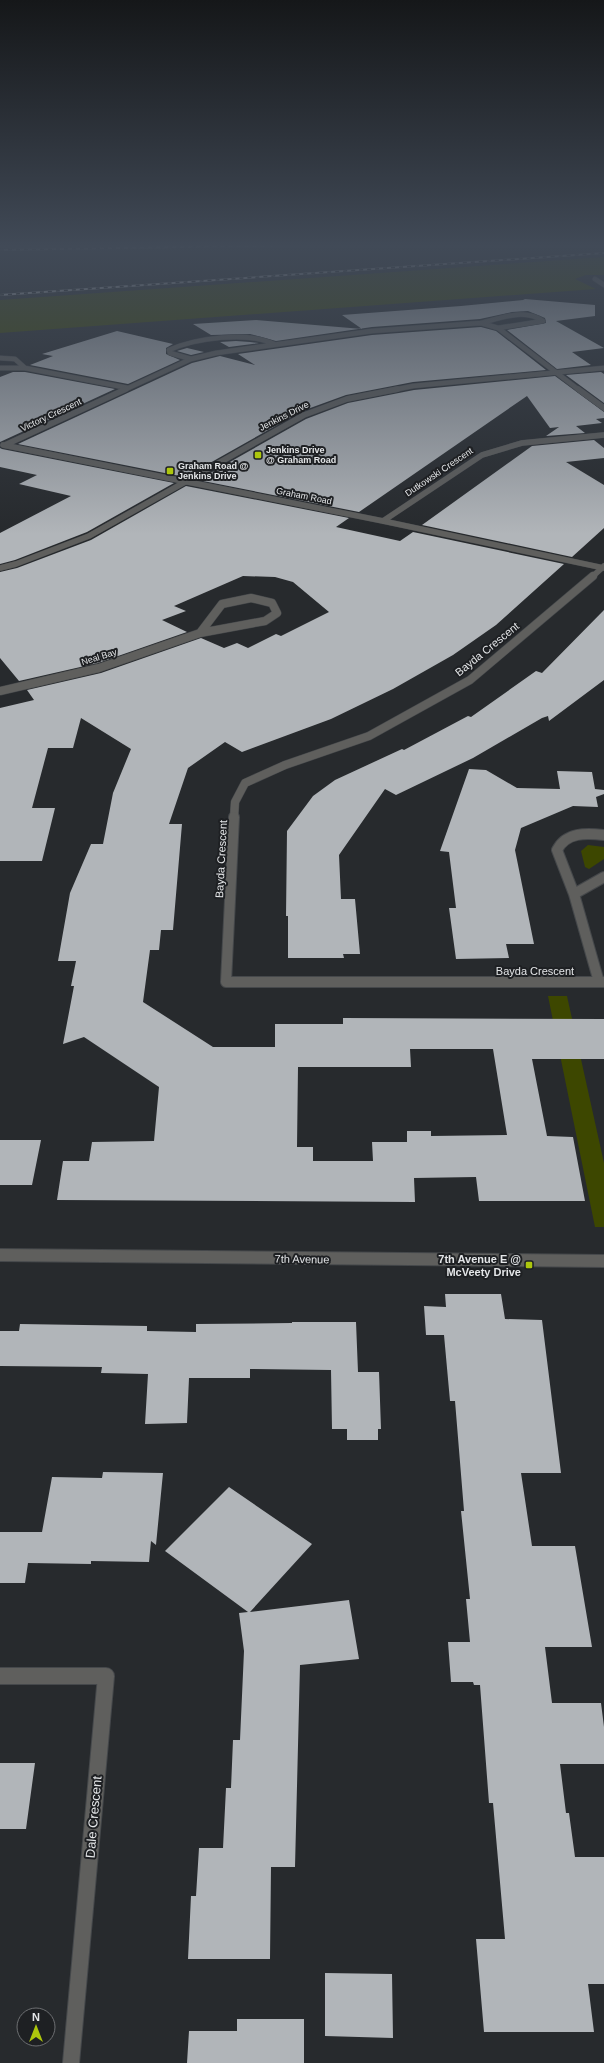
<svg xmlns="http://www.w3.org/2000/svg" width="604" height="2063" font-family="Helvetica,sans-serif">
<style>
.green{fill:#3d4700}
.building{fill:#b1b5b9;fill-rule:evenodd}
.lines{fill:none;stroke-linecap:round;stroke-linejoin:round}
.minor-far5-casing{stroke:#45484b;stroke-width:5.5}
.minor-far4-casing{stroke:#45484b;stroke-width:6}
.minor-far3-casing{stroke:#45484b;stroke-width:9}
.minor-far2-casing{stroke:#45484b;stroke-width:12}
.minor-far1-casing{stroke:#45484b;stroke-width:14}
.minor-casing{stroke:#45484b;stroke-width:18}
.minor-far5{stroke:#5f5f5d;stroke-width:4.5}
.minor-far4{stroke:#5f5f5d;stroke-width:5.5}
.minor-far3{stroke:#5f5f5d;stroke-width:8}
.minor-far2{stroke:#5f5f5d;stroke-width:10}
.minor-far1{stroke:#5f5f5d;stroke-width:12}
.minor{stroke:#5f5f5d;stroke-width:16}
.rail-casing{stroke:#bec0c3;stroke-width:2}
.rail{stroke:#1e2023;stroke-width:1.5;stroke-dasharray:4;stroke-linecap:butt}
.poi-dot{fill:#adc60d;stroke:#1e2023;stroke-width:1.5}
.labels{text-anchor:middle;stroke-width:4;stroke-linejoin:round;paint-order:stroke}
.far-street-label{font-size:9px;fill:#e4e6e8;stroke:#1e2023}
.far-poi-label{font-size:9px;font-weight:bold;fill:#e4e6e8;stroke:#1e2023;text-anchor:start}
.street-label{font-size:11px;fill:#e4e6e8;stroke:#1e2023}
.poi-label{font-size:11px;font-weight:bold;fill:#e4e6e8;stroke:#1e2023;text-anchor:end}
.near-street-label{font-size:13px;fill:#e4e6e8;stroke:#1e2023}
</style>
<rect width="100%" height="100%" fill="#272a2d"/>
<!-- green -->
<path class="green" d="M604 257V275H586L575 279 596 289 0 333V300Z
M588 845 604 847V859L589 869 585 867 581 851Z
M548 996H567L604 1163V1227H595Z"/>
<!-- building -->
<path class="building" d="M525 299 595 305V316L556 321 604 348 572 352 591 365 557 369 507 330 546 323 545 318 528 311 512 312 480 319 372 327 276 341 250 334 211 335 193 324 256 320 362 329 342 315 461 306 523 300Z
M481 327 496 331 546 370 413 382 346 395 302 411 185 477 18 444 192 363 220 356 255 365 238 354 372 335Z
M117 331 173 344 166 348V354L180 360 128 384 30 365 53 356 42 354Z
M236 341 250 342 259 343 229 347 220 342Z
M187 348 204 352 191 355 177 351Z
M13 372H25L115 389 0 442V377Z
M601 372 604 374V403L566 375Z
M555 376 604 412V418L596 419 602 423 576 426 585 433 546 436 559 427 550 428 527 396 359 512 198 480 306 419 348 403 414 390Z
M594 440 604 448V458L566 462 604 485V528L572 557 422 525 532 446Z
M0 448 2 449 174 483 87 532 15 560 0 564V533L71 496 19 484 37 475 0 467Z
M186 486 349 518 336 527 400 541 413 532 564 564 496 625 453 655 393 689 331 719 242 752 225 742 188 768 169 824H182L173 930H161L159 950H150L143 1002 213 1047H275V1024H343V1018L604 1019V1059H532L547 1136 573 1137 585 1201H479L476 1177 414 1178 415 1202 57 1200 63 1161H89L92 1142 154 1141 159 1087 84 1037 63 1044 74 986H71L76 961H58L70 893 91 844H103L113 793 131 749 81 718 73 748H48L32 808H55L42 861H0V708L34 700 27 690 101 673 201 638 224 648 237 643 248 648 276 634 281 636 329 612 293 582 275 577 243 576 174 606 186 611 162 620 187 632 98 663 19 681 0 658V572L17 568 91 540ZM410 1049H493L507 1135 431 1136V1131H407V1142H372L373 1161H313V1147H297L298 1067H411Z
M604 610V680L549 721 548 716 542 718 473 758 396 795 385 789 339 855 341 899H355L360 954H343L344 958H288V916H286L287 831 313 796 335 780 402 749 404 750 468 716 471 717 536 671 542 673Z
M469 769 486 770 517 788 560 789 557 771 592 772 595 789 604 790V794L596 797 598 807 573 806 521 828 515 850 534 944H506L509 958 456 959 449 908H456L449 852 440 851Z
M0 1140H41L32 1185H0Z
M445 1294H501L505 1319 542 1320 561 1473H521L532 1546H575L592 1647H545L552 1703H601L604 1727V1764H560L566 1813H569L575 1857H604V1984H588L594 2032H484L476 1939H505L493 1803H489L480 1685H474L473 1682H451L448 1642H470L466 1599H470L461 1511H464L455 1401H450L444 1335H426L424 1306 446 1307Z
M292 1322H356L358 1372H379L381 1429H378V1440H347V1429H332L331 1370 250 1369V1378H189L187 1423 145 1424 148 1374 101 1373 102 1367 0 1366V1331H19L20 1324 147 1326V1331L196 1332V1324L292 1323Z
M103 1472 163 1473 156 1545 151 1541 149 1562 91 1561V1564L28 1563 25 1583H0V1532H42L52 1477 102 1478Z
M229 1487 312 1544 250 1612 349 1600 359 1659 300 1665 295 1867H271L270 1959H188L191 1896H196L199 1848H223L226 1788H231L233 1740H240L244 1651 239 1613 248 1612 165 1551Z
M0 1763H35L26 1829H0Z
M325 1973 392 1974 393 2038 325 2036Z
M237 2019H304V2063H187L189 2031H237Z"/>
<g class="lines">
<!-- minor-far5 casing -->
<g class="minor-far5-casing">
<path id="minor-far5" d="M595 279 604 285
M481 323C501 318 524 308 543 321L498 328
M0 358 15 359 25 368
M191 359 170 353 169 350C196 338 247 331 274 344
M0 368H25L128 388
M124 390 191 359 216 353 372 331 481 323 498 328 579 390
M393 390 413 386 604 368"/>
</g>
<!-- minor-far4 casing -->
<g class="minor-far4-casing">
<path id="minor-far4" d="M578 389 604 408
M3 445 383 521 604 568
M5 445 126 389
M383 521 482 455 522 443 604 435
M0 568 16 564 89 536 304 415 347 399 398 389
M592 577 604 566"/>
</g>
<!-- minor-far3 casing -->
<g class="minor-far3-casing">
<path id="minor-far3" d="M251 598 272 603 277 613 265 621 200 633 222 604Z
M0 691 99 668 200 633
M234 818 235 802 245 783 285 765 369 736 470 680 593 576"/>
</g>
<!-- minor-far2 casing -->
<g class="minor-far2-casing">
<path id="minor-far2" d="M234 817 226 982H604
M574 894 604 877
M599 982 574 894 557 850C566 832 586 833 604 835"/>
</g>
<!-- minor-far1 casing -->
<g class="minor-far1-casing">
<path id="minor-far1" d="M0 1255 604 1261"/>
</g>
<!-- minor casing -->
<g class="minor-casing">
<path id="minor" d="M0 1676H106L71 2063"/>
</g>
<!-- minor-far5 -->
<use href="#minor-far5" class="minor-far5"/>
<!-- minor-far4 -->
<use href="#minor-far4" class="minor-far4"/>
<!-- minor-far3 -->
<use href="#minor-far3" class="minor-far3"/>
<!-- minor-far2 -->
<use href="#minor-far2" class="minor-far2"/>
<!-- minor-far1 -->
<use href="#minor-far1" class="minor-far1"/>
<!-- minor -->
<use href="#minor" class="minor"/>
<!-- rail casing -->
<g class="rail-casing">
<path id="rail" d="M0 250 302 245
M0 295 604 253"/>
</g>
<!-- rail -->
<use href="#rail" class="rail"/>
</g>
<!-- sky -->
<linearGradient id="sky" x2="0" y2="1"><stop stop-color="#151719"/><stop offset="0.46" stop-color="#414a57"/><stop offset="1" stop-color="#414a57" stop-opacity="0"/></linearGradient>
<rect width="604" height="534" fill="url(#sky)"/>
<!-- markers -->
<g class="poi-dot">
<rect x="254" y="451" width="8" height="8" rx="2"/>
<rect x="166" y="467" width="8" height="8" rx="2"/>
<rect x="525" y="1261" width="8" height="8" rx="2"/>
</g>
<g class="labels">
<!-- far-street labels -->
<g class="far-street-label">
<text transform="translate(51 415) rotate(-25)" y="3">Victory Crescent</text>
<text transform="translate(284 416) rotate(-27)" y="3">Jenkins Drive</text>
<text transform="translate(439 472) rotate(-34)" y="3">Dutkowski Crescent</text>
<text transform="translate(304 496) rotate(11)" y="3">Graham Road</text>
<text transform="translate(99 657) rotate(-17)" y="3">Neal Bay</text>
</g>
<!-- far-poi labels -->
<g class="far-poi-label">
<text x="266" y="453">Jenkins Drive<tspan x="266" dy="10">@ Graham Road</tspan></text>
<text x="178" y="469">Graham Road @<tspan x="178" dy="10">Jenkins Drive</tspan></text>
</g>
<!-- street labels -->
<g class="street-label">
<text transform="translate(487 649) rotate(-39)" y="4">Bayda Crescent</text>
<text transform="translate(221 859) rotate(-87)" y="4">Bayda Crescent</text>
<text x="535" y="975">Bayda Crescent</text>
<text transform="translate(302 1259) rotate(1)" y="4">7th Avenue</text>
</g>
<!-- poi labels -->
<g class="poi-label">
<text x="521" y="1263">7th Avenue E @<tspan x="521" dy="13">McVeety Drive</tspan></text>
</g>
<!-- near-street labels -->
<g class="near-street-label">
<text transform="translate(93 1817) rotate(-85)" y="5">Dale Crescent</text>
</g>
</g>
<!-- north arrow -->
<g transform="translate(36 2027)"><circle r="19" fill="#1e2023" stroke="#6d6f72"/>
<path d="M0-3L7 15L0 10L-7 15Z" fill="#adc60d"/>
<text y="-6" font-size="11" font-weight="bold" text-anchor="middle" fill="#e4e6e8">N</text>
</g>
</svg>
